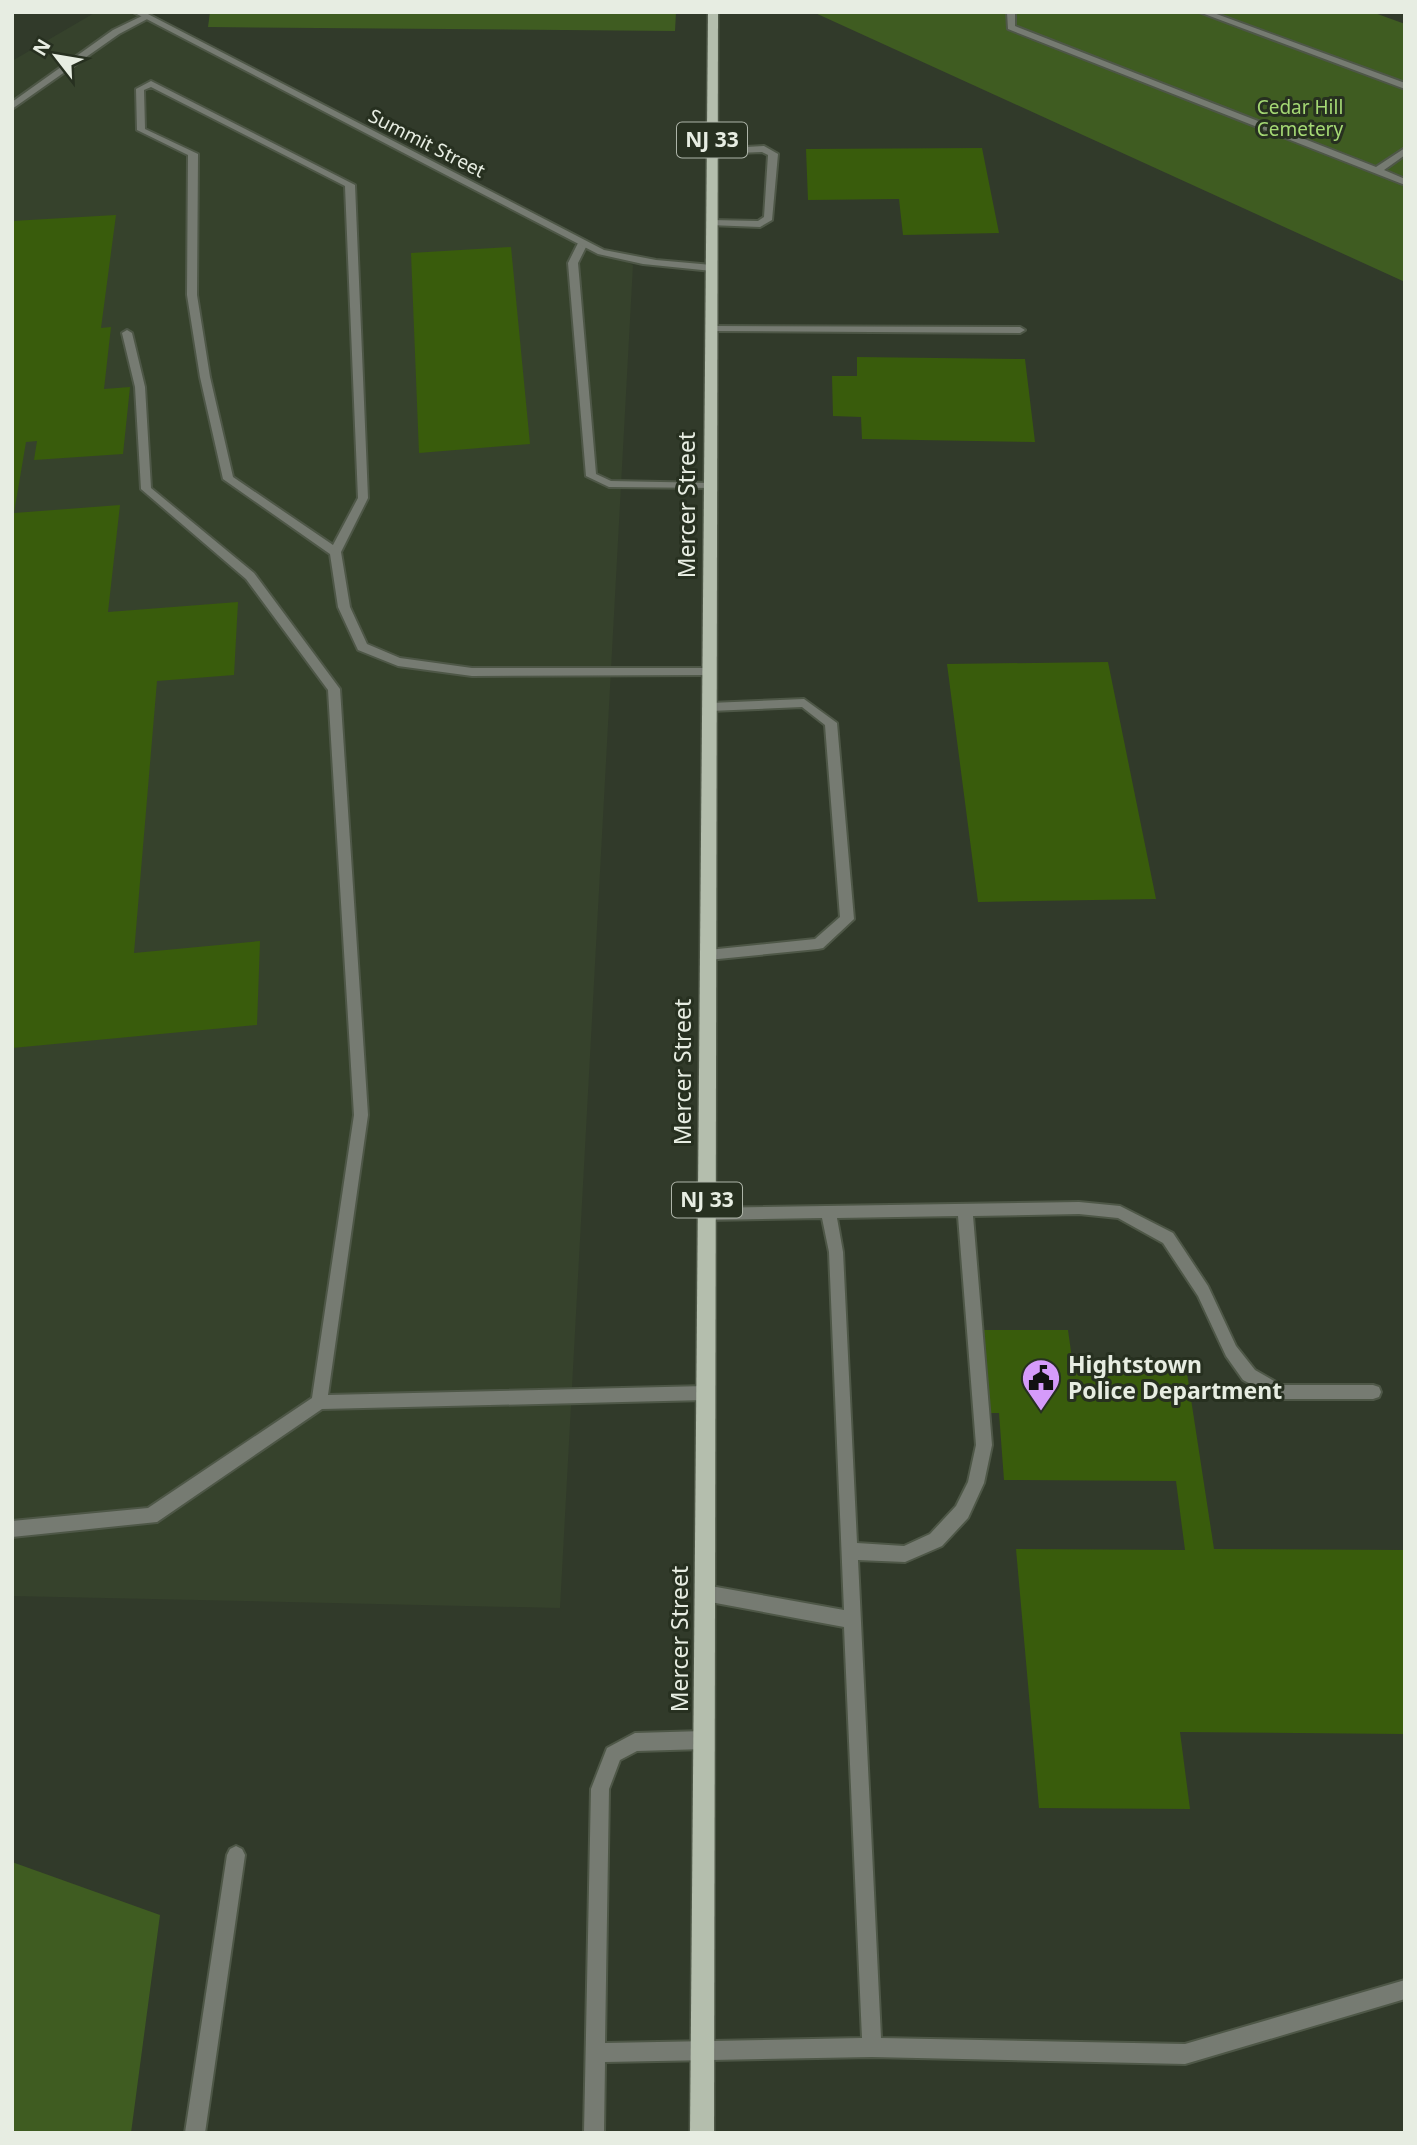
<svg xmlns="http://www.w3.org/2000/svg" width="1417" height="2145" font-family="'Noto Sans',sans-serif">
<style>
.built{fill:#36422c}
.green{fill:#3f5c21}
.building{fill:#395c0c}
.lines{fill:none;stroke-linecap:round;stroke-linejoin:round}
.lane-casing{stroke:#4e5747;stroke-width:4}
.street-casing{stroke:#4e5747;stroke-width:4}
.primary-casing{stroke:#4e5747;stroke-width:3}
.lane{fill:#767b72;fill-rule:evenodd}
.street{fill:#767b72;fill-rule:evenodd}
.primary{fill:#b4bead;fill-rule:evenodd}
.labels{text-anchor:middle;stroke-width:6;stroke-linejoin:round;paint-order:stroke}
.far-park-label{font-size:19px;fill:#a5d974;stroke:#273020}
.far-street-label{font-size:19px;fill:#e7ede2;stroke:#273020}
.shield{fill:#273020;stroke:#adb4a8;stroke-width:2}
.shield-label{font-size:21px;font-weight:bold;fill:#e7ede2}
.street-label{font-size:23px;fill:#e7ede2;stroke:#273020}
.poi-label{font-size:23px;font-weight:bold;fill:#e7ede2;stroke:#273020;text-anchor:start}
</style>
<rect width="100%" height="100%" fill="#313a2a"/>
<!-- built -->
<path class="built" d="M96 12H138L633 265 560 1608 12 1596V61Z"/>
<!-- green -->
<path class="green" d="M210 12H676L675 31 208 27Z
M813 12H1372L1405 24V282Z
M12 1862 160 1915 131 2133H12Z"/>
<!-- building -->
<path class="building" d="M982 148 999 233 903 235 899 199 808 200 806 149Z
M116 215 101 328 111 327 104 389 130 387 123 454 34 460 37 441 26 442 14 513 120 505 108 612 238 602 234 675 157 681 134 953 260 941 257 1025 12 1048V221Z
M511 247 530 444 419 453 411 253Z
M857 357 1025 359 1035 442 862 439 861 417 833 416 832 376H857Z
M1108 662 1156 899 978 902 947 664Z
M981 1330H1068L1074 1373H1187L1214 1549 1405 1550V1734L1180 1732 1190 1809 1039 1808 1016 1549 1185 1550 1176 1481 1004 1480 999 1413H987Z"/>
<g class="lines">
<!-- lane casing -->
<g class="lane-casing">
<path id="lane" d="M1007 12H1015V26L1376 167 1405 148V155L1384 170 1405 179V185L1008 29Z
M1199 12H1211L1405 83V89Z
M144 15 151 17 119 34 12 109V102L113 30Z
M151 81 355 185 368 498 341 552 350 607 367 644 400 658 472 668H710L716 672 714 675 472 676 398 666 358 650 338 607 330 554 223 479 200 377 187 295 188 155 137 130 136 89ZM151 87 345 186 358 498 333 545 233 477 210 377 197 295 198 154 145 129 144 90Z
M764 146 778 154 772 220 760 227 709 225 707 223 712 220 758 221 764 217 768 155 762 152 712 154 707 151 709 149Z
M583 240 588 243 578 263 596 474 611 481 711 483 715 484V488L609 487 586 476 568 263 578 243Z
M712 326 1020 327 1025 330 1020 333 708 331 707 329Z
M127 330 132 333 145 387 151 488 254 573 340 689 368 1115 328 1395 706 1386 712 1388 714 1393 712 1398 706 1400 322 1409 157 1522 12 1537V1521L148 1508 312 1398 354 1115 328 690 246 579 141 489 135 387 122 333Z
M804 699 837 723 854 919 823 948 818 949 708 960 703 959 701 955 708 950 815 939 840 917 825 725 802 707 710 711 704 707 710 703Z
M1079 1202 1120 1206 1173 1233 1208 1286 1236 1346 1255 1370 1281 1385H1373L1379 1387 1381 1392 1379 1397 1373 1399H1279L1243 1380 1226 1356 1198 1296 1163 1243 1118 1218 1079 1214 973 1216 992 1445 984 1483 968 1518 942 1546 905 1562 858 1560 881 2038 1185 2044 1405 1980V1999L1185 2064 872 2057 605 2062 604 2133H584L591 1789 607 1748 635 1733 704 1731 710 1734 713 1740 710 1746 704 1749 637 1751 620 1760 609 1789 605 2043 862 2038 844 1627 705 1601 699 1599 697 1593 699 1587 705 1585 844 1610 829 1252 822 1218 707 1220 702 1219 700 1214 702 1209 707 1208ZM958 1216 976 1445 968 1482 956 1506 930 1534 904 1546 857 1543 843 1252 837 1218Z
M236 1846 242 1849 245 1855 205 2133H185L227 1855 230 1849Z"/>
</g>
<!-- street casing -->
<g class="street-casing">
<path id="street" d="M133 12H144L604 250 656 260 712 265 717 268 712 271 643 264 598 254Z"/>
</g>
<!-- primary casing -->
<g class="primary-casing">
<path id="primary" d="M708 12H718L714 2133H690Z"/>
</g>
<!-- lane -->
<use href="#lane" class="lane"/>
<!-- street -->
<use href="#street" class="street"/>
<!-- primary -->
<use href="#primary" class="primary"/>
</g>
<!-- icons -->
<defs>
<g id="civic-pin" transform="scale(2.0125)"><path d="M0 17L-7.5 6A9.5 9.5 0 1 1 7.5 6Z" fill="#d59bfa" stroke="#273020"/><path d="M-.6-6.5H3V-4.5H.6V-3L4-1V1h2V6H-6V1h2V-1L-.6-3ZM-1.2 2.5V6h2.4V2.5Z" fill="#111"/></g>
</defs>
<g fill-rule="evenodd">
<use href="#civic-pin" x="1041" y="1378"/>
</g>
<g class="labels">
<!-- far-park labels -->
<g class="far-park-label">
<text x="1300" y="114">Cedar Hill<tspan x="1300" dy="22">Cemetery</tspan></text>
</g>
<!-- far-street labels -->
<g class="far-street-label">
<text transform="translate(427 143) rotate(27)" y="7">Summit Street</text>
</g>
<!-- shield labels -->
<g class="shield">
<rect x="677" y="122.5" width="70" height="35" rx="5"/>
<rect x="672" y="1182.5" width="70" height="35" rx="5"/>
</g>
<g class="shield-label">
<text x="712" y="147">NJ 33</text>
<text x="707" y="1207">NJ 33</text>
</g>
<!-- street labels -->
<g class="street-label">
<text transform="translate(687 505) rotate(-90)" y="8">Mercer Street</text>
<text transform="translate(683 1072) rotate(-90)" y="8">Mercer Street</text>
<text transform="translate(680 1639) rotate(-90)" y="8">Mercer Street</text>
</g>
<!-- poi labels -->
<g class="poi-label">
<text x="1068" y="1373">Hightstown<tspan x="1068" dy="26">Police Department</tspan></text>
</g>
</g>
<!-- border -->
<rect width="1417" height="2145" fill="none" stroke="#e7ede2" stroke-width="28"/>
<!-- north arrow -->
<g transform="translate(56 56) rotate(301)" stroke="#273020" stroke-width="5" paint-order="stroke">
<path d="M0-5L12 26L0 18L-12 26Z" fill="#e7ede2"/>
<text y="-10" font-size="19" font-weight="bold" text-anchor="middle" fill="#e7ede2">N</text>
</g>
</svg>
